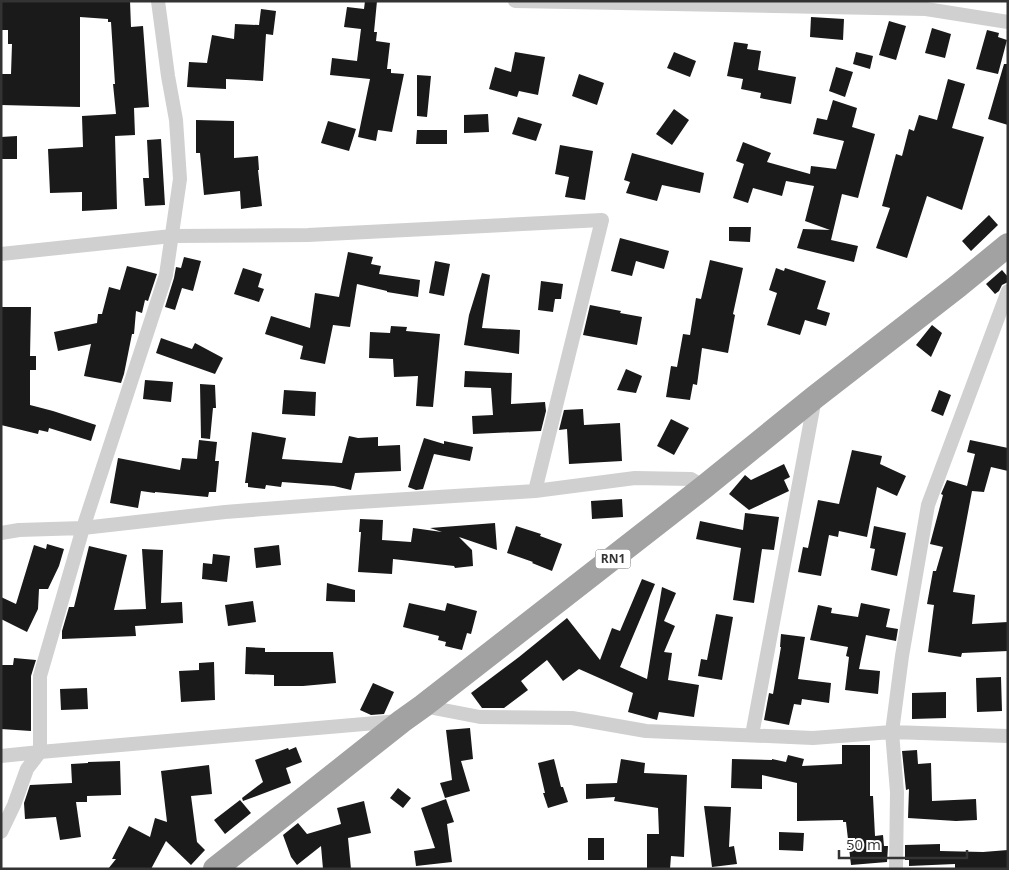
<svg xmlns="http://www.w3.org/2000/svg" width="1009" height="870" font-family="'Open Sans',sans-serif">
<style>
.building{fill:#1a1a1a}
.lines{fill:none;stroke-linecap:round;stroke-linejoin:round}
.minor{stroke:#d0d0d0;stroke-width:14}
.trunk{stroke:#a2a2a2;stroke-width:24}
.labels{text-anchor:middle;stroke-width:5;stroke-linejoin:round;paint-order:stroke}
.shield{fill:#fff;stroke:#707070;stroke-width:1}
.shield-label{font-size:12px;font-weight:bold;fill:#333}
</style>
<rect width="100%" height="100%" fill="#fff"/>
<!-- building -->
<path class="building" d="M1 1H93V2L130 1 131 27 143 26 149 107 134 108 135 135 115 136 117 209 82 211V192L50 193 48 149 83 147 82 116 116 114 113 84H115L111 22H108V19L80 17V107L1 105V74H11L12 44H8V30H1Z
M365 1H377L374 32H377L376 41 390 43 387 69H391V73L404 74 392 132 378 130 376 141 358 137 370 79 330 75 332 58 357 61 361 29 344 27 347 7 364 9Z
M261 9 276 11 273 35 266 34 263 81 226 79V89L187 87 189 62 207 63 212 35 234 39 235 24 259 25Z
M811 17 844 19 843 40 810 37Z
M889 21 906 26 896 60 879 55Z
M932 28 951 34 945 58 925 53Z
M987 30 999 33 998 37 1007 40 998 74 976 69Z
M734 42 748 44 747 49 761 51 758 70 796 77 791 104 760 98 761 93 741 89 743 79 727 76Z
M515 52 545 57 538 95 519 91 517 97 489 89 495 67 511 72Z
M674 52 696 61 690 77 667 68Z
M856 52 873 56 870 69 853 64Z
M1004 64H1008V125L988 119Z
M836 67 853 72 845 97 829 91Z
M579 74 604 83 597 105 572 96Z
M417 75 431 76 427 117 417 116Z
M948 79 965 84 952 128 984 137 962 210 927 196 907 258 876 248 890 208 882 206 896 154 902 156 909 129 914 131 919 115 937 120Z
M833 100 857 108 852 127 875 134 858 198 842 194 831 240 858 246 854 262 797 248 803 229 830 230 805 221 814 186 786 181 782 196 753 188 748 203 733 198 744 164 736 161 743 142 771 153 767 162 810 174 811 166 836 169 844 141 813 134 817 118 827 120Z
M674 109 689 120 672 145 656 134Z
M488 114 489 132 464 133V115Z
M518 117 542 124 536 141 512 134Z
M196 120 234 121V158L258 156 259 170H258L262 206 241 209 240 191 204 195 200 153H196Z
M328 121 356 129 349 151 321 143Z
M417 130H447V144H416Z
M17 136V159H1V137Z
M161 139 165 205 145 206 143 178H149L147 140Z
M560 145 593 151 585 200 565 197 569 177 555 174Z
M632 153 704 173 700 193 662 185 657 201 626 193 630 182 624 180Z
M989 215 998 225 971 251 962 241Z
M729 227H751L750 242 729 241Z
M620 238 669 251 664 269 636 261 632 276 611 271Z
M348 252 373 257 371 264 381 266 379 274 420 280 418 297 387 292V291L357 284 350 327 333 325 325 364 300 359 303 346 265 334 271 316 310 328 315 293 339 297Z
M184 257 201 261 193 291 182 288 175 310 165 307 174 278 176 267 181 268Z
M710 260 743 268 733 314 735 315 728 353 702 348 697 385 693 384 690 400 666 397 671 366 677 367 683 334 690 335 696 298 701 299Z
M435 261 450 264 444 296 429 293Z
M127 266 157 274 148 301 145 300 142 313 136 311 134 334H132L124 374 121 383 84 376 91 344 58 351 54 332 97 323 98 314H102L109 287 120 290Z
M243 268 262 274 258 287 264 289 259 302 234 294Z
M776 268 784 271 785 268 826 281 817 309 830 313 826 326 805 320 800 335 767 325 777 293 769 290Z
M1002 270 1008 277V282L1002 285 999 291 995 294 986 284Z
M482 273 490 275 482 328 520 330 519 354 464 345 469 315Z
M541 281 563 284 561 299H555L553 312 538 310Z
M590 305 621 311 620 313 642 317 637 345 583 335Z
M1 307H31L30 356H36V370H30V405L53 411 96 425 91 441 49 428 48 432 39 430 38 434 1 425Z
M932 325 942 333 931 357 916 345Z
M391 326 407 327 406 331 440 334 433 407 416 406 418 376 394 377 393 359 369 358 370 332 390 333Z
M161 338 192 349 195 343 223 358 215 374 156 353Z
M626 369 642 376 636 393 617 390Z
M465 371 512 373 511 404 545 402 546 411 541 431 473 434 472 416 493 415 491 388 464 387Z
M145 380 173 382 171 402 143 399Z
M200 384 215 385 216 408H213L210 439 201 438Z
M284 390 316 392 315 416 282 414Z
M939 390 951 395 943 416 931 411Z
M583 409 584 425 620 423 622 461 569 464 567 429 559 430 564 410Z
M671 419 689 428 674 455 657 446Z
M252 432 286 438 282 459 342 463 349 436 358 438 378 437V446L400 445 401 471 355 473 351 490 334 486 282 482 281 487 266 485 265 489 248 487V483H245Z
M424 438 444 444V441L473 447 470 461 434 454 423 489 416 490 408 487Z
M199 440 217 442 215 461H219L216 492H209L208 497 155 492V493L141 491 138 508 110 503 118 458 180 470 182 458 197 459Z
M970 440 1008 448V471L991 467 984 492 972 491 953 592 975 595 972 624 1008 622V651L962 653 961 657 928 652 934 605 927 604 933 571H936L943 547 930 544 943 495 941 494 947 480 967 486 975 454 967 452Z
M852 450 882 456 880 464 906 476 897 496 877 487 867 537 839 531 838 537 829 535 821 576 798 572 803 547 808 548 818 500 839 504Z
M784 464 790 477 784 480 789 491 749 510 729 494 745 475 751 480Z
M622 499 623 517 592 519 591 501Z
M745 513 779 517 774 550 762 549 754 603 733 600 741 548 696 539 700 521 743 530Z
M360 519 383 520 382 540 411 542 413 528 442 532 430 528 495 523 497 550 459 537 472 550 473 566 455 568 454 566 393 559 392 574 358 572 361 532H359Z
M516 526 541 534 540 536 562 544 552 571 532 563 533 562 507 553Z
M874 526 906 533 897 576 871 570 875 549 870 548Z
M47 544 64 549 59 566 48 589H39L38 609 27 632 1 619V597L16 604 34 545 46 549Z
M279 545 281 565 256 568 254 548Z
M89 546 127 555 114 610 146 609 142 549 163 550 161 603 182 602 183 623 135 626 136 636 62 639V631L69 607H74Z
M213 554 230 556 227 582 202 579 203 563 212 564Z
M642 579 655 584 620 667 647 679 662 587 676 593 664 621 675 626 664 652 672 653 668 680 699 685 694 717 659 712 657 720 628 712 633 693 579 669 563 681 547 660 521 681 528 690 504 708H482L471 693 519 657 567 618 600 660 612 628 620 631Z
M327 583 355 590V602L326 601Z
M253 601 256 622 228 626 225 605Z
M409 603 445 611 447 603 477 611 471 634 467 633 462 650 445 646 446 642 438 640 439 636 403 627Z
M861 603 890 609 886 627 898 629 896 641 866 635 859 669 880 671 878 694 845 690 849 657 846 656 848 647 810 640 818 605 832 608 831 613 858 617Z
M716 614 733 617 722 680 698 676 701 659 707 660Z
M781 634 805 637 798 679 831 683 829 703 802 699 801 705 794 704 789 725 764 720 769 693 773 694 781 647H780Z
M246 647 265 648V652H333L336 683 303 686H274V675L245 674Z
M14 658 36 660 31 676V731L1 729V665H13Z
M214 662 215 700 181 702 179 671 199 670V663Z
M1001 677 1002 711 977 712 976 678Z
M373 683 394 692 384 714 371 715 360 710Z
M87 688 88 709 61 710 60 689Z
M946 692V718L912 719V693Z
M470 728 473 759 461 761 470 791 445 798 440 783 452 780 446 730Z
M842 745H870V796H873L875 836 883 835 884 846H888L887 862 851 865 846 822H843V820L797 821V783L762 775V789L731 788 732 759 772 760V759L786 762 788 755 804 759 802 766 842 764Z
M296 747 302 762 286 768 291 783 243 801 242 798 263 782 255 760 288 748 289 750Z
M917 750 918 764 931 763 932 801 976 799 977 820 956 821 908 818 909 789 906 790 902 751Z
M554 759 561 787H563L568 802 548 808 543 793H545L538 763Z
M621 759 645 763 644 773 687 775 684 857 671 856 670 869H647V834H659L658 808 614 801 615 797 586 799V784L617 783Z
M120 761 121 795 87 796V802H76L81 837 60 840 56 817 25 819 24 803 30 785 72 783 71 764 88 763V762Z
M209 765 212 794 191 796 197 842 205 850 191 865 166 841 151 869H108L116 859H112L129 826 150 837 155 818 167 822 161 771Z
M398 788 411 798 403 808 390 798Z
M446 799 454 822 447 824 452 862 416 866 414 851 435 848 421 808Z
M240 800 251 813 225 834 214 820Z
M364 801 371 833 348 838 351 869H323L321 846 297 865 291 857 283 835 298 823 307 834 341 824 337 808Z
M704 806 731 807 729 847 734 846 737 864 712 867Z
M779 832 804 833 803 851 779 850Z
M588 838H604V860H588Z
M940 844V851L983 852 1008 850V869H955V864L909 866V860H905V845Z"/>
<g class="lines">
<!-- minor -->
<path class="minor" d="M515 1 926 9 1008 22
M1 254 172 236 308 235 602 220 535 491
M1 533 19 530 83 528 225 512 343 503 535 491 635 478 691 479 704 487
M423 706 480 717 572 718 646 731 813 738 892 732 1008 736
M752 735 815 398
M1 756 40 752 399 721
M1 832 14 805 27 769 40 752V676L83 528 166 275 180 179 176 120 168 76 158 1
M896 869 897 792 892 732 902 656 928 505 1008 291"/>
<!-- trunk -->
<path class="trunk" d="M215 869 402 721 423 706 704 487 815 397 958 286 1008 245"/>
</g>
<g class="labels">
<!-- shield labels -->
<rect class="shield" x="595.5" y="549.5" width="35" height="19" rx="4"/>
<g class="shield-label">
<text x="613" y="563">RN1</text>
</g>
</g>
<!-- border -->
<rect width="1009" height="870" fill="none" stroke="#333333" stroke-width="5"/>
<!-- scale -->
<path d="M839 850v8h128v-8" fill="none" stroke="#333333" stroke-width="2.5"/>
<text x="846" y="850" font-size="15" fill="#333333" stroke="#ffffff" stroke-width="4" paint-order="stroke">50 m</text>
</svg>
